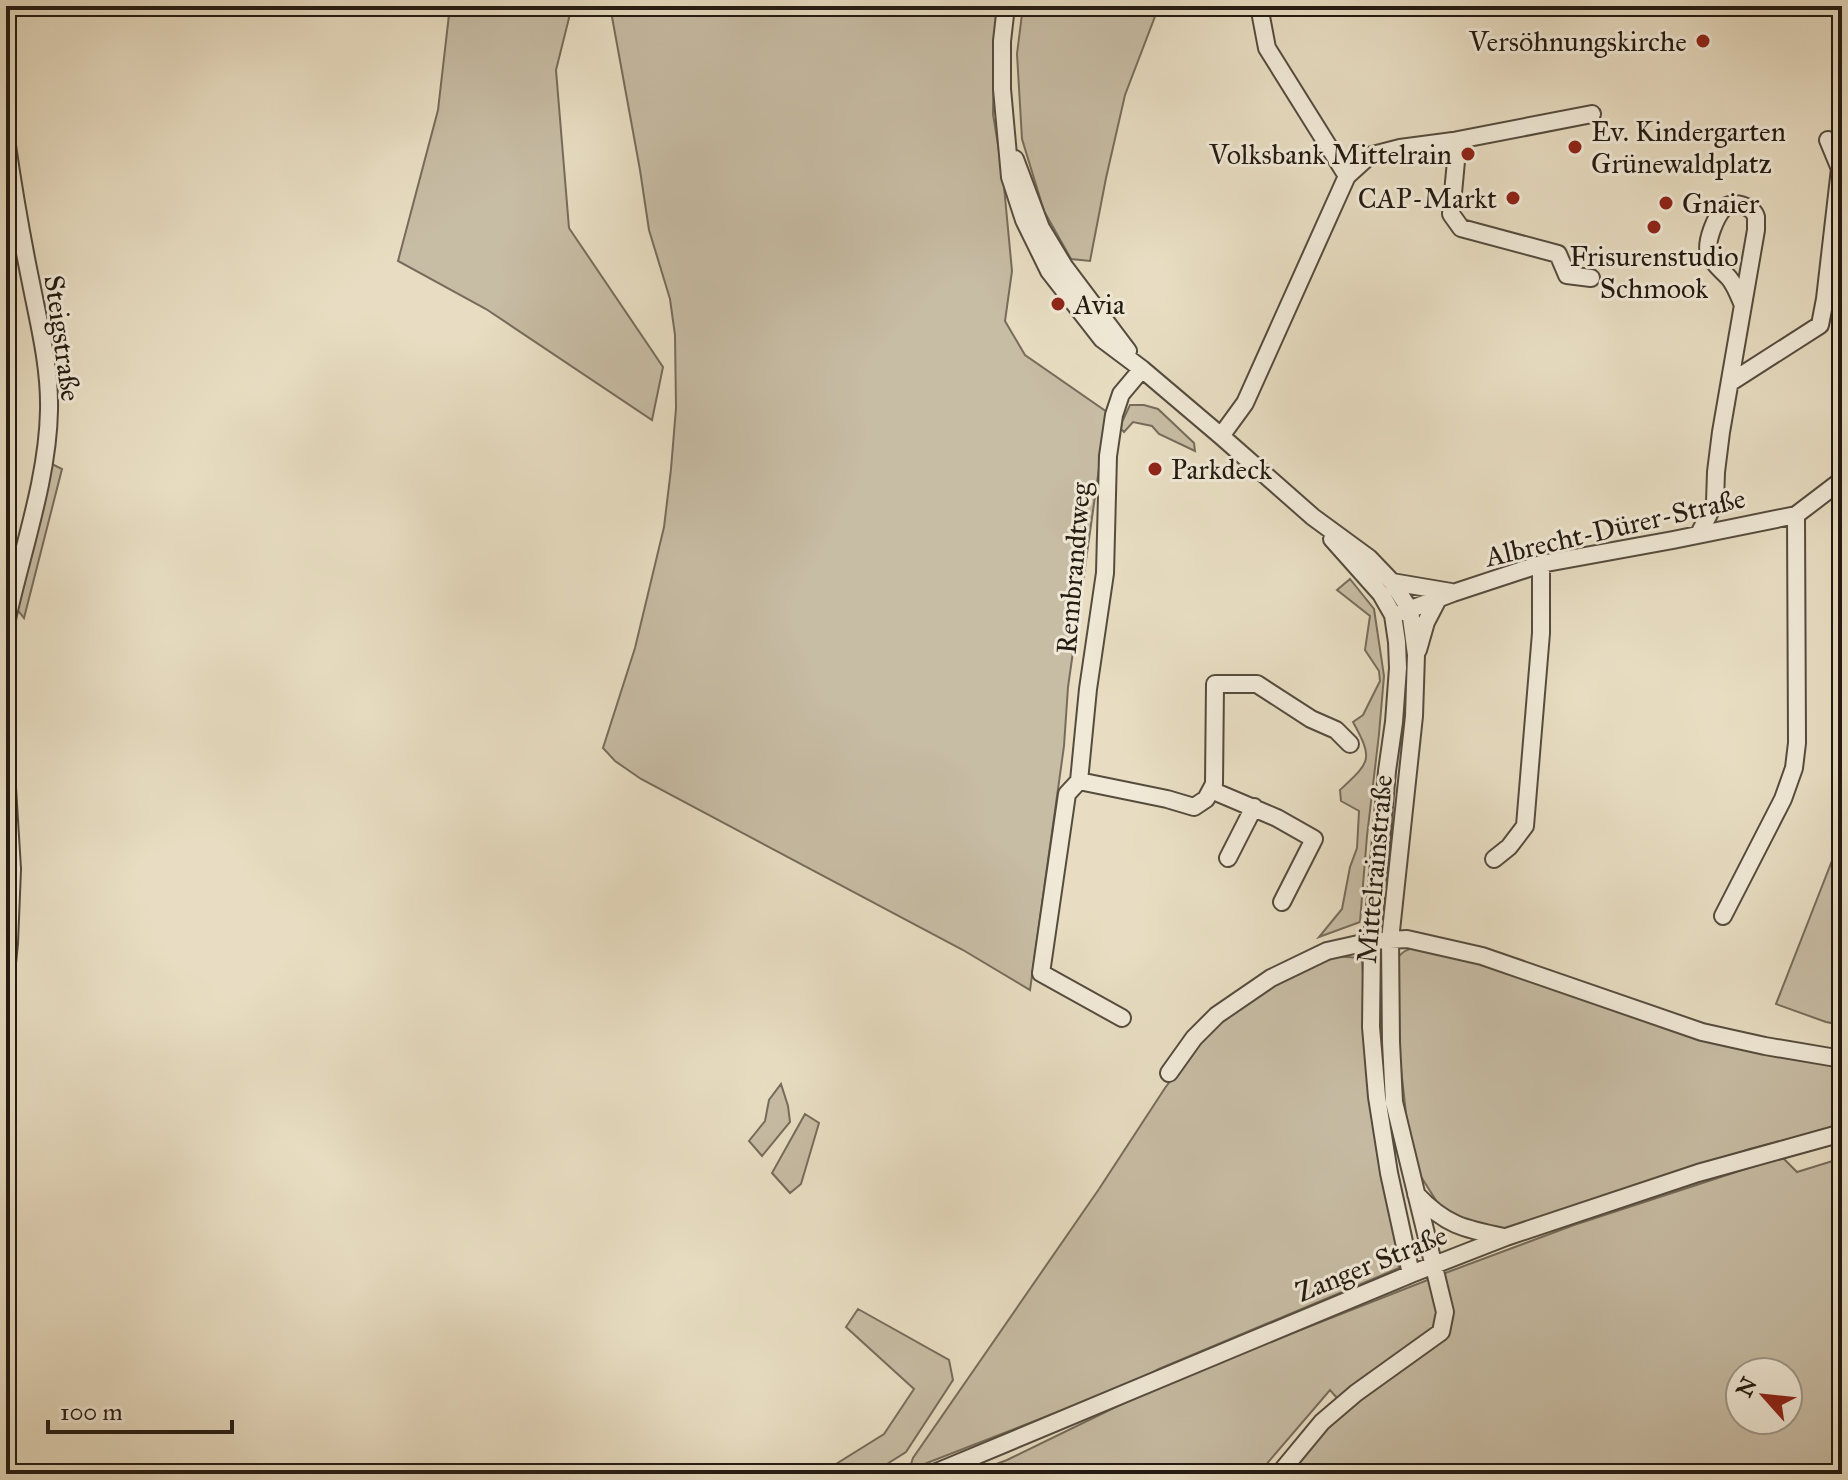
<svg xmlns="http://www.w3.org/2000/svg" width="1848" height="1480" font-family="'IM FELL Great Primer',serif">
<style>
.green{fill:#c7bca4;stroke:#766c5b;stroke-width:2;fill-rule:evenodd}
.lines{fill:none;stroke-linecap:round;stroke-linejoin:round}
.minor-casing{stroke:#554c3e;stroke-width:20}
.minor{stroke:#f0e9d7;stroke-width:16}
.poi-dot{fill:#8f2418;stroke:#f0e9d7;stroke-width:3}
.labels{text-anchor:middle;stroke-width:6;stroke-linejoin:round;paint-order:stroke}
.poi-label{font-size:28px;fill:#241b12;stroke:#f0e9d7;text-anchor:start}
.street-label{font-size:28px;fill:#241b12;stroke:#f0e9d7}
</style>
<rect width="100%" height="100%" fill="#e8ddc2"/>
<filter id="stains"><feTurbulence type="fractalNoise" baseFrequency=".0025" numOctaves="4"/><feColorMatrix values="0 0 0 0 .2 0 0 0 0 .09 0 0 0 0 .02 0 0 0 .5 -.17"/></filter>
<radialGradient id="worn" r=".72"><stop offset=".6" stop-color="#630" stop-opacity="0"/><stop offset="1" stop-color="#630" stop-opacity=".3"/></radialGradient>
<!-- green -->
<path class="green" d="M450 6H572L556 70 569 228 663 367 652 420 486 309 398 261 438 110Z
M610 6H998L994 41 993 114 1003 176 1012 271 1005 321 1025 355 1107 412 1068 687 1064 746 1030 990 963 950 641 779 615 761 603 748 635 648 664 527 671 469 676 408 675 335 670 299 649 230 640 170Z
M1023 6H1159L1125 95 1106 178 1090 261 1071 259 1044 211 1022 139 1017 54Z
M1130 405H1144L1158 409 1194 443 1195 451 1159 434 1152 426 1133 422 1124 432 1121 429 1122 422Z
M50 463 62 469 24 618 16 608Z
M1350 579 1374 609 1384 676 1379 734 1367 836 1360 922 1319 937 1342 909 1350 867 1357 848 1359 811 1341 801 1340 790C1370 762 1374 760 1353 722L1363 715 1380 681 1379 671 1365 650 1370 616 1337 590Z
M1842 835V1025L1826 1022 1776 1004Z
M1424 945 1702 1033 1842 1064V1125L1750 1149 1618 1195 1511 1228 1487 1231 1442 1210 1420 1175 1408 1131 1400 1060 1393 967C1400 950 1407 949 1424 945Z
M1332 956 1362 958 1367 1040 1373 1096 1399 1268 1159 1369 1137 1381 909 1470 913 1458 1099 1189 1165 1088 1206 1033 1262 989Z
M781 1084 788 1106 790 1122 762 1156 749 1141 765 1121 769 1100Z
M805 1114 819 1123 801 1184 790 1193 772 1173Z
M1782 1157 1797 1172 1842 1158V1474H1289L1345 1407 1330 1390 1258 1474H970L1007 1460 1165 1383 1448 1272 1574 1225ZM1740 1372H1788V1420H1740Z
M858 1309 949 1360 953 1380 906 1452 871 1474H820L884 1434 914 1389 846 1327Z"/>
<g class="lines">
<!-- minor casing -->
<g class="minor-casing">
<path id="minor" d="M1006 6 1002 41V89L1010 177 1024 220 1049 271 1102 339 1142 369 1221 436 1313 517 1369 558 1392 582 1410 610 1416 655 1414 716 1390 940 1391 1042 1394 1102 1445 1312 1441 1332 1356 1393 1322 1422 1279 1474
M6 139C13 187 21 235 31 283 39 324 50 367 49 410 48 478 22 551 7 619L6 638
M1458 140 1451 214 1461 228 1558 254 1567 275 1591 278
M1015 159 1041 228 1064 266 1128 351
M1347 176 1369 156 1400 148 1453 141 1592 114
M1142 369 1121 394 1114 415 1108 456 1105 573 1088 689 1079 781 1167 799 1194 807 1206 799 1214 784 1215 684H1257L1311 719 1336 730 1350 744
M1731 382 1820 325 1825 299 1840 169 1828 140
M1221 436 1245 403 1347 176 1267 48 1259 6
M1699 534 1715 502 1716 472 1721 432 1756 230C1756 228 1756 219 1756 217 1753 206 1733 200 1724 208 1716 216 1705 242 1709 254 1713 264 1722 270 1729 278 1735 285 1739 296 1743 305
M1332 539 1381 594 1393 615 1397 642 1398 668 1394 722 1387 771 1372 941 1371 1027 1377 1097 1389 1173 1411 1274
M1392 582 1451 592
M1403 612 1453 593 1541 564 1673 540 1796 515 1842 480
M1418 650 1426 622 1438 599
M6 771 12 869 9 943 6 973
M1079 781 1067 794 1041 973 1122 1018
M1211 790 1277 818 1314 839 1282 902
M1228 858 1254 807
M1494 859 1509 847 1525 826 1541 633V564
M1723 916 1783 799 1794 768 1797 743 1796 515
M1169 1073 1194 1038 1217 1015 1271 978 1327 951 1372 941 1407 939 1482 956 1702 1032 1765 1046 1842 1059
M1416 1194C1445 1225 1464 1229 1504 1237
M932 1474 1411 1274 1506 1237 1698 1173 1842 1133"/>
</g>
<!-- minor -->
<use href="#minor" class="minor"/>
</g>
<!-- markers -->
<g class="poi-dot">
<circle cx="1703" cy="41" r="8"/>
<circle cx="1575" cy="147" r="8"/>
<circle cx="1468" cy="154" r="8"/>
<circle cx="1513" cy="198" r="8"/>
<circle cx="1666" cy="203" r="8"/>
<circle cx="1654" cy="227" r="8"/>
<circle cx="1058" cy="304" r="8"/>
<circle cx="1155" cy="469" r="8"/>
</g>
<g class="labels">
<!-- poi labels -->
<g class="poi-label">
<text x="1687" y="51" text-anchor="end">Versöhnungskirche</text>
<text x="1591" y="141">Ev. Kindergarten<tspan x="1591" dy="32">Grünewaldplatz</tspan></text>
<text x="1452" y="164" text-anchor="end">Volksbank Mittelrain</text>
<text x="1497" y="208" text-anchor="end">CAP-Markt</text>
<text x="1682" y="213">Gnaier</text>
<text x="1654" y="266" text-anchor="middle">Frisurenstudio<tspan x="1654" dy="32">Schmook</tspan></text>
<text x="1074" y="314">Avia</text>
<text x="1171" y="479">Parkdeck</text>
</g>
<!-- street labels -->
<g class="street-label">
<text transform="translate(63 338) rotate(82)" y="10">Steigstraße</text>
<text transform="translate(1615 527) rotate(-13)" y="10">Albrecht-Dürer-Straße</text>
<text transform="translate(1073 568) rotate(-85)" y="10">Rembrandtweg</text>
<text transform="translate(1374 869) rotate(-85)" y="10">Mittelrainstraße</text>
<text transform="translate(1371 1263) rotate(-22)" y="10">Zanger Straße</text>
</g>
</g>
<!-- margin -->
<rect width="1848" height="1480" fill="none" stroke="#e8ddc2" stroke-width="32"/>
<rect x="8" y="8" width="1832" height="1464" fill="none" stroke="#241b12" stroke-width="4"/>
<rect x="16" y="16" width="1816" height="1448" fill="none" stroke="#241b12" stroke-width="2"/>
<!-- north arrow -->
<g transform="translate(1764 1396) rotate(297)"><circle r="38" fill="#f0e9d7" stroke="#9e9788" stroke-width="2"/>
<path d="M0-6L14 30L0 20L-14 30Z" fill="#8f2418"/>
<text y="-12" font-size="22" font-weight="bold" text-anchor="middle" fill="#241b12">N</text>
</g>
<!-- scale -->
<path d="M48 1420v12h184v-12" fill="none" stroke="#241b12" stroke-width="4"/>
<text x="60" y="1420" font-size="24" fill="#241b12" stroke="#f0e9d7" stroke-width="6" paint-order="stroke">100 m</text>
<rect width="100%" height="100%" filter="url(#stains)"/>
<rect width="100%" height="100%" fill="url(#worn)"/>
</svg>
